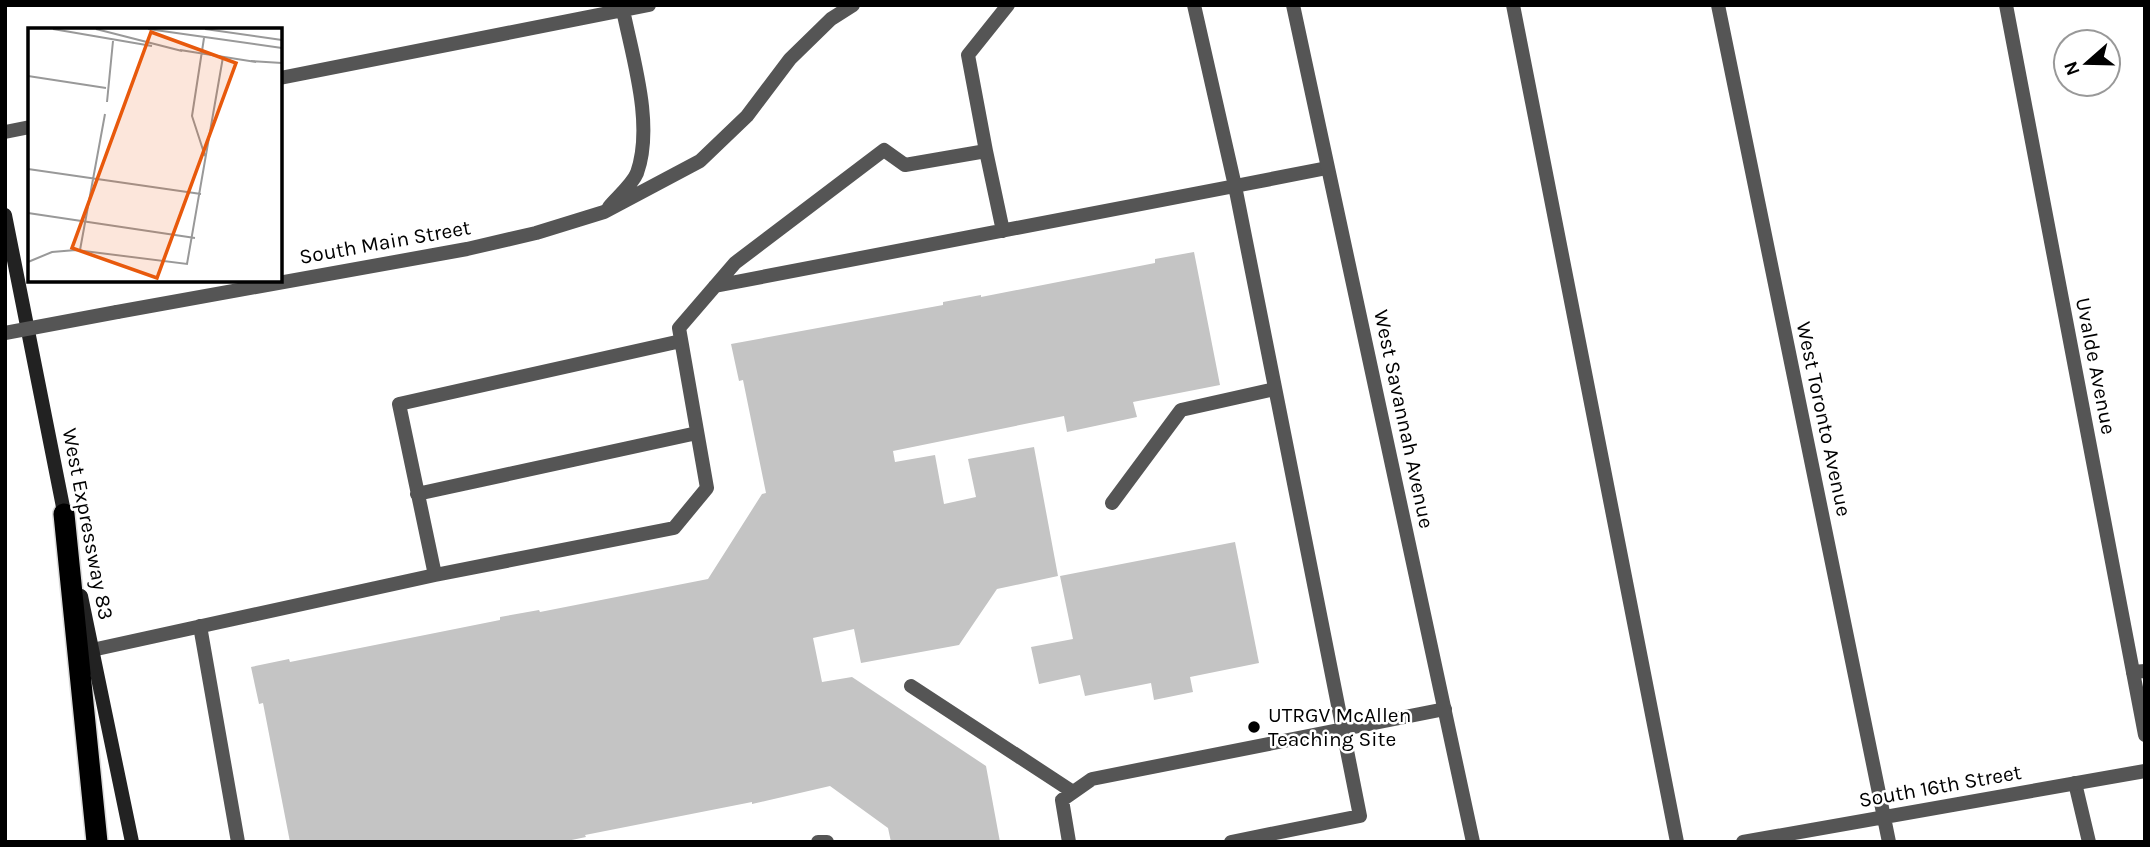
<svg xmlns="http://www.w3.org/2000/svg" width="2150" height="847" font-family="Karla,sans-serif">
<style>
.building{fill:#c4c4c4}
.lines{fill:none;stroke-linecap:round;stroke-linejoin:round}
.motorway-casing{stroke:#dbdbdb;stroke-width:24}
.service{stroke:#555;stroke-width:14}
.minor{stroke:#555;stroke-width:14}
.tertiary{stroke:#555;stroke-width:14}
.secondary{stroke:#222;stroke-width:14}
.motorway{stroke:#000;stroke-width:21}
.tertiary-bridge{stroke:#555;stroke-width:14}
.poi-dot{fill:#000;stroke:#fff;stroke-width:2.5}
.labels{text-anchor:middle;stroke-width:5;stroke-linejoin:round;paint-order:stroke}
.street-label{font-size:21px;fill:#000;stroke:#fff}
.poi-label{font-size:21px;fill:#000;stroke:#fff;text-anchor:start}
.inset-road{fill:none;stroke:#999;stroke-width:2}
.view{fill:#e8590c;fill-opacity:0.15;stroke:#e8590c;stroke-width:3.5}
.inset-edge{fill:none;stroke:#000;stroke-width:3.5}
</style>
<rect width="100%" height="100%" fill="#fff"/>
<!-- building -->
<path class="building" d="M1194 252 1220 385 1133 402 1137 417 1067 432 1064 416 893 451 895 462 935 455 944 504 976 497 968 459 1034 447 1058 576 997 589 959 645 861 663 854 629 813 638 822 682 852 677 986 766 1000 842H891L888 828 830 786 752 804V802L585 835 586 837 562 842H290L263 703 259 704 251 667 289 659 290 662 500 620V617L539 610 540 612 708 579 762 494 766 493 743 380 739 381 731 344 943 305V302L981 295V297L1155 263V259Z
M1235 542 1259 663 1190 677 1193 692 1154 700 1151 683 1085 696 1080 675 1039 684 1031 647 1073 639 1060 576Z"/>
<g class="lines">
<!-- motorway casing -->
<g class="motorway-casing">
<path id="motorway" d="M64 514 97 842"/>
</g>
<!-- service -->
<path class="service" d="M1194 5 1235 186 1327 168
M1513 5 1677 842
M986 151 1003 231
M715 286 1235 186 1360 816 1231 842
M417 494 697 433
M1112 503 1181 410 1275 389
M435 575 399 404 681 341
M200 626 238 842
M92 650 435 575 674 528 707 488 679 328 735 263 884 150 905 165 986 151 968 55 1008 5
M2133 672 2145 671
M911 686 1073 792
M2075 783 2089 842
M818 842H827
M1069 842 1062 800 1092 779 1445 709"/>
<!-- minor -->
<path class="minor" d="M1293 5 1473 842
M1718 5 1889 842
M1743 842 2145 771"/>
<!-- tertiary -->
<path class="tertiary" d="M2006 5 2145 735
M280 78 649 5
M5 132 30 127
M609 207C617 197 632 185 637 173 654 125 633 59 623 10
M117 312 467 249 536 233 604 212 700 161 747 116 790 59 831 19 853 5"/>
<!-- secondary -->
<path class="secondary" d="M5 215 66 522
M81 596 132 842"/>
<!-- motorway -->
<use href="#motorway" class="motorway"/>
<!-- tertiary-bridge -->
<path class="tertiary-bridge" d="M5 333 117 312"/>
</g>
<!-- markers -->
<circle class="poi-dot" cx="1254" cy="727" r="7"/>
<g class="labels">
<!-- street labels -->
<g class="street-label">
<text transform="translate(385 242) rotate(-10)" y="7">South Main Street</text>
<text transform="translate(2096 366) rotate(79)" y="7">Uvalde Avenue</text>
<text transform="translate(1404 419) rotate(78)" y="7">West Savannah Avenue</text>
<text transform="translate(1824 419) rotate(78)" y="7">West Toronto Avenue</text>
<text transform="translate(88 524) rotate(79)" y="7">West Expressway 83</text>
<text transform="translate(1940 786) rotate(-10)" y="7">South 16th Street</text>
</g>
<!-- poi labels -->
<g class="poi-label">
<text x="1268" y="722">UTRGV McAllen<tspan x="1268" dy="24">Teaching Site</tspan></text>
</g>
</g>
<!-- overview -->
<g transform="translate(28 28)">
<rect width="254" height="254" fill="#fff"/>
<path class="inset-road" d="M25 1 124 18M68 1 154 23M120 1 254 20M177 1 254 12M176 10 164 88 177 128M152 22 228 34M223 33 254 35M0 48 78 60M79 74 85 13M0 141 173 166M0 185 167 210M52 222 77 86M0 234 24 224 48 222 159 236 195 29"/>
<path class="view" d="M123 4 208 35 129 250 44 220Z"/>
<rect width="254" height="254" class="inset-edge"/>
</g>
<!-- border -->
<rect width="2150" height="847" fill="none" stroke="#000000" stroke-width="14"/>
<!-- north arrow -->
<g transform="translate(2087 63) rotate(250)"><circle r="33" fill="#ffffff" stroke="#999999" stroke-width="2"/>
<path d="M0-5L12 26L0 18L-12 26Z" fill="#000000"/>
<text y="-10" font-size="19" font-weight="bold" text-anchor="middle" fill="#000000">N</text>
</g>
</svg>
